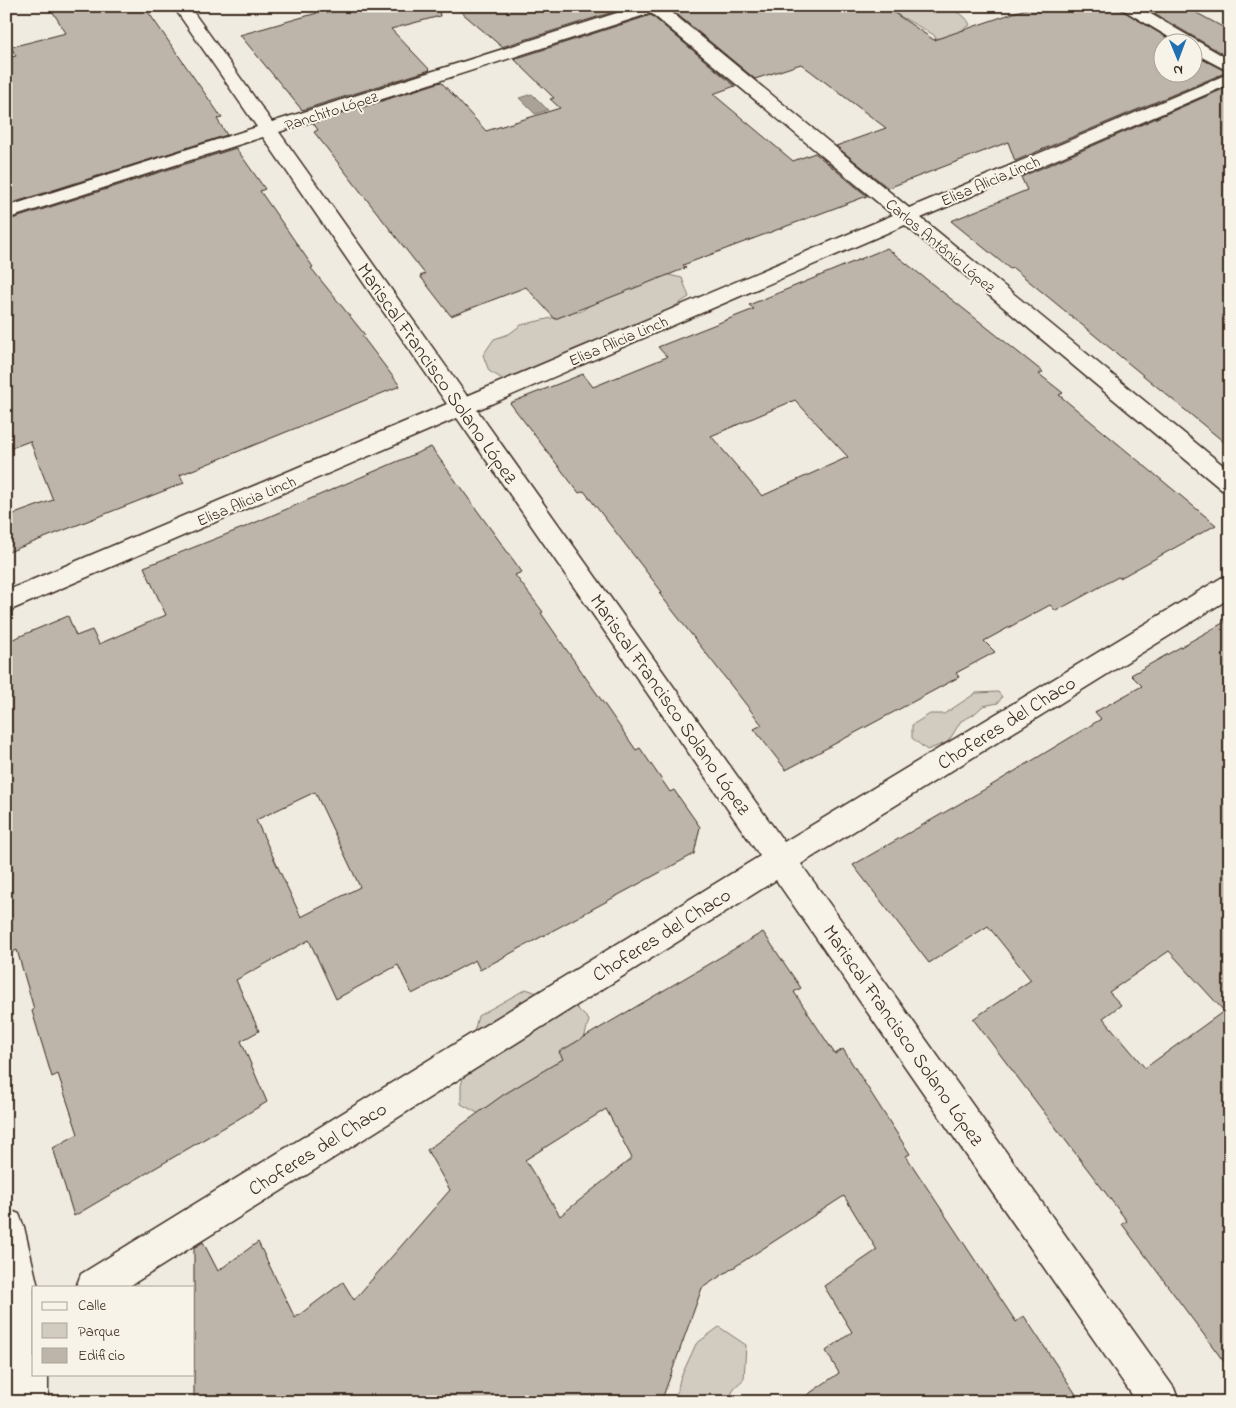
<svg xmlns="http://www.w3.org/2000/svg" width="1236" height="1408" font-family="'Indie Flower',sans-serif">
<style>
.green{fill:#d1cbc0;stroke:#867a6f}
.water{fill:#aaa296;stroke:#7e7266}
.building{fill:#bdb5aa;stroke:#3b2a1e;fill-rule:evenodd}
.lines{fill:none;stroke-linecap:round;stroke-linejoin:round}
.minor-casing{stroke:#3b2a1e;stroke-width:3}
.minor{fill:#f7f3e8;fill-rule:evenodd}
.labels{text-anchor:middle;stroke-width:4;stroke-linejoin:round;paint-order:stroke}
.far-street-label{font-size:16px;fill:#3b2a1e;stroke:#f7f3e8}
.street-label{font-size:20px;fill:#3b2a1e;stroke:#f7f3e8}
</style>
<rect width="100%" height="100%" fill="#efebe0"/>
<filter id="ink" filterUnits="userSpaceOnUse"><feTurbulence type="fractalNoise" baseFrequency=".02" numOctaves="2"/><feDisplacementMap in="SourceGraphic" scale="10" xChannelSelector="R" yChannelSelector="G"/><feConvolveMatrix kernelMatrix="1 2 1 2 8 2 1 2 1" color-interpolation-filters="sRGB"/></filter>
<g filter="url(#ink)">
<!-- green -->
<path class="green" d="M882 6C906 6 961 0 970 25L962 30 974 41 941 50 934 35Z
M656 272 682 278 689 297 661 315 570 351 555 364 506 381 489 371 483 355 494 339 509 334 521 325 582 311 625 277Z
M998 692 1002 697 998 703 983 706 973 715 961 721 948 742 927 750 912 738V725L930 714H944L976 693Z
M526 989 575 1006 589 1020 571 1088 483 1116 461 1104V1086L478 1016Z
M719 1327 746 1345 744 1379 735 1387 727 1402H675L680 1379 696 1344Z"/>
<!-- water -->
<path class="water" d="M532 94 548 110 535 114 519 98Z"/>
<!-- building -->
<path class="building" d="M49 6H144L222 118 217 119 227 135 6 205V58L16 56 11 47 66 33Z
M312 6H438L440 16 391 29 430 70 302 110 240 35 317 13Z
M454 6H632L502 47Z
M667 6H884L934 40 1034 6H1115L1174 42H1164V72H1194V55L1227 72 1015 161 1008 142 888 188 836 146 886 128 801 64 755 79Z
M1141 6H1184L1230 31V58Z
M651 15 735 86 713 94 793 161 815 153 867 196 683 265 686 268 555 319 526 287 451 316 420 276 425 274 314 132 318 130 313 123 441 82 486 131 560 108 550 99 554 98 514 59Z
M1230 86V447L1013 268 1010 269 951 221 1027 190 1021 177Z
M236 148 265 189 260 191 313 267 311 268 365 335 362 336 400 386 180 475 184 483 6 553V517L53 500 30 441 6 450V221Z
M887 248 1043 372 1039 374 1063 393 1059 395 1216 525 1120 578 1118 577 1056 611 1050 605 984 641 995 652 956 673 959 677 786 770 754 729 762 725 659 593 662 592 584 491 579 493 510 403 583 374 593 387 667 357 658 347 754 309 749 305ZM795 400 848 457 762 496 711 436Z
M431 447 522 572 515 575 543 612 541 613 636 750 640 748 670 792 674 790 700 827 694 854 480 970 475 960 412 994 398 965 336 999 309 940 236 980 259 1031 241 1041 267 1102 74 1216 53 1148 78 1134 58 1074 52 1077 32 1011 34 1009 17 950 6 955V642L68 616 76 636 92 630 99 644 166 615 144 567 245 527ZM315 792 360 887 301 917 256 820Z
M1230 619V1370L1122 1224 1127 1221 973 1019 1031 980 988 926 929 963 853 865 987 788 1101 719 1095 712 1142 686 1131 675ZM1169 951 1224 1011 1145 1068 1103 1018 1121 1005 1109 992Z
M763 932 801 988 794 992 835 1054 843 1049 910 1154 906 1156 1016 1322 1024 1316 1081 1402H797L839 1373 826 1351 852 1332 824 1286 877 1250 844 1196 702 1288 661 1402H194V1248L203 1242 218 1271 258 1242 295 1318 343 1282 354 1300 450 1190 427 1150 503 1095 563 1059 559 1052ZM606 1109 632 1158 560 1216 525 1160Z"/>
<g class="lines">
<!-- minor casing -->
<g class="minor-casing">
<path id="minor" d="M173 6H189L272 122 639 6H664L909 208 1230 73V84L921 218 1230 471V493L1222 490 905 225 477 410 784 842 1221 578 1230 575V598L801 864 1174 1388 1179 1402H1137L776 880 128 1287H76L81 1274 760 856 457 418 6 612V591L447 404 263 137 6 219V207L257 127ZM651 13 893 215 467 396 279 132Z
M1117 6H1137L1230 60V72L1194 53V42H1177Z
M6 1209 19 1214 24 1227 38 1287H34V1374H48V1402H8C10 1337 6 1274 6 1209Z"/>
</g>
<!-- minor -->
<use href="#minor" class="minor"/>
</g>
</g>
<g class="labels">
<!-- far-street labels -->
<g class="far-street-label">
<text transform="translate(331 110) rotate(-18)" y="6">Panchito López</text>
<text transform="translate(990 180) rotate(-23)" y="6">Elisa Alicia Linch</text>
<text transform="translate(941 245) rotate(40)" y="6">Carlos Antônio López</text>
<text transform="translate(618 340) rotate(-23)" y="6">Elisa Alicia Linch</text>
<text transform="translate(246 500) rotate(-23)" y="6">Elisa Alicia Linch</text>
</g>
<!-- street labels -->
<g class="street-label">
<text transform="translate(438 373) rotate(55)" y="7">Mariscal Francisco Solano López</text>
<text transform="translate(671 704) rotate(55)" y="7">Mariscal Francisco Solano López</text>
<text transform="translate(1006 722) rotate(-32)" y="7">Choferes del Chaco</text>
<text transform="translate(661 934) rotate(-32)" y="7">Choferes del Chaco</text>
<text transform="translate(904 1035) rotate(55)" y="7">Mariscal Francisco Solano López</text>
<text transform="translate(317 1148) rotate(-32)" y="7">Choferes del Chaco</text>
</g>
</g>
<!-- margin -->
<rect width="1236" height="1408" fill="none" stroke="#f7f3e8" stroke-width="25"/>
<rect x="12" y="12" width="1211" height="1383" fill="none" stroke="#3b2a1e" stroke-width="2" filter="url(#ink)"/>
<!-- legend -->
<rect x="32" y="1286" width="162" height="90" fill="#f7f3e8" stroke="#aca397"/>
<rect x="42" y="1302" width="25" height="8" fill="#f7f3e8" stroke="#aca397"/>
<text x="78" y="1310" font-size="15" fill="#3b2a1e">Calle</text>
<rect x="42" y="1323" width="25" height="15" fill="#d1cbc0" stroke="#aca397"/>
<text x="78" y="1336" font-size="15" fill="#3b2a1e">Parque</text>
<rect x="42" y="1348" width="25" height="15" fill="#bdb5aa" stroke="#aca397"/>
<text x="78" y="1360" font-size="15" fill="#3b2a1e">Edificio</text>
<!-- north arrow -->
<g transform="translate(1178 58) rotate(179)"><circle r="24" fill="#f7f3e8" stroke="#aca397"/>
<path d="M0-4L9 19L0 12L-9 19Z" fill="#1f6fb2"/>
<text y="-8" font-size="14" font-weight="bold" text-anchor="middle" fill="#3b2a1e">N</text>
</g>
</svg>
